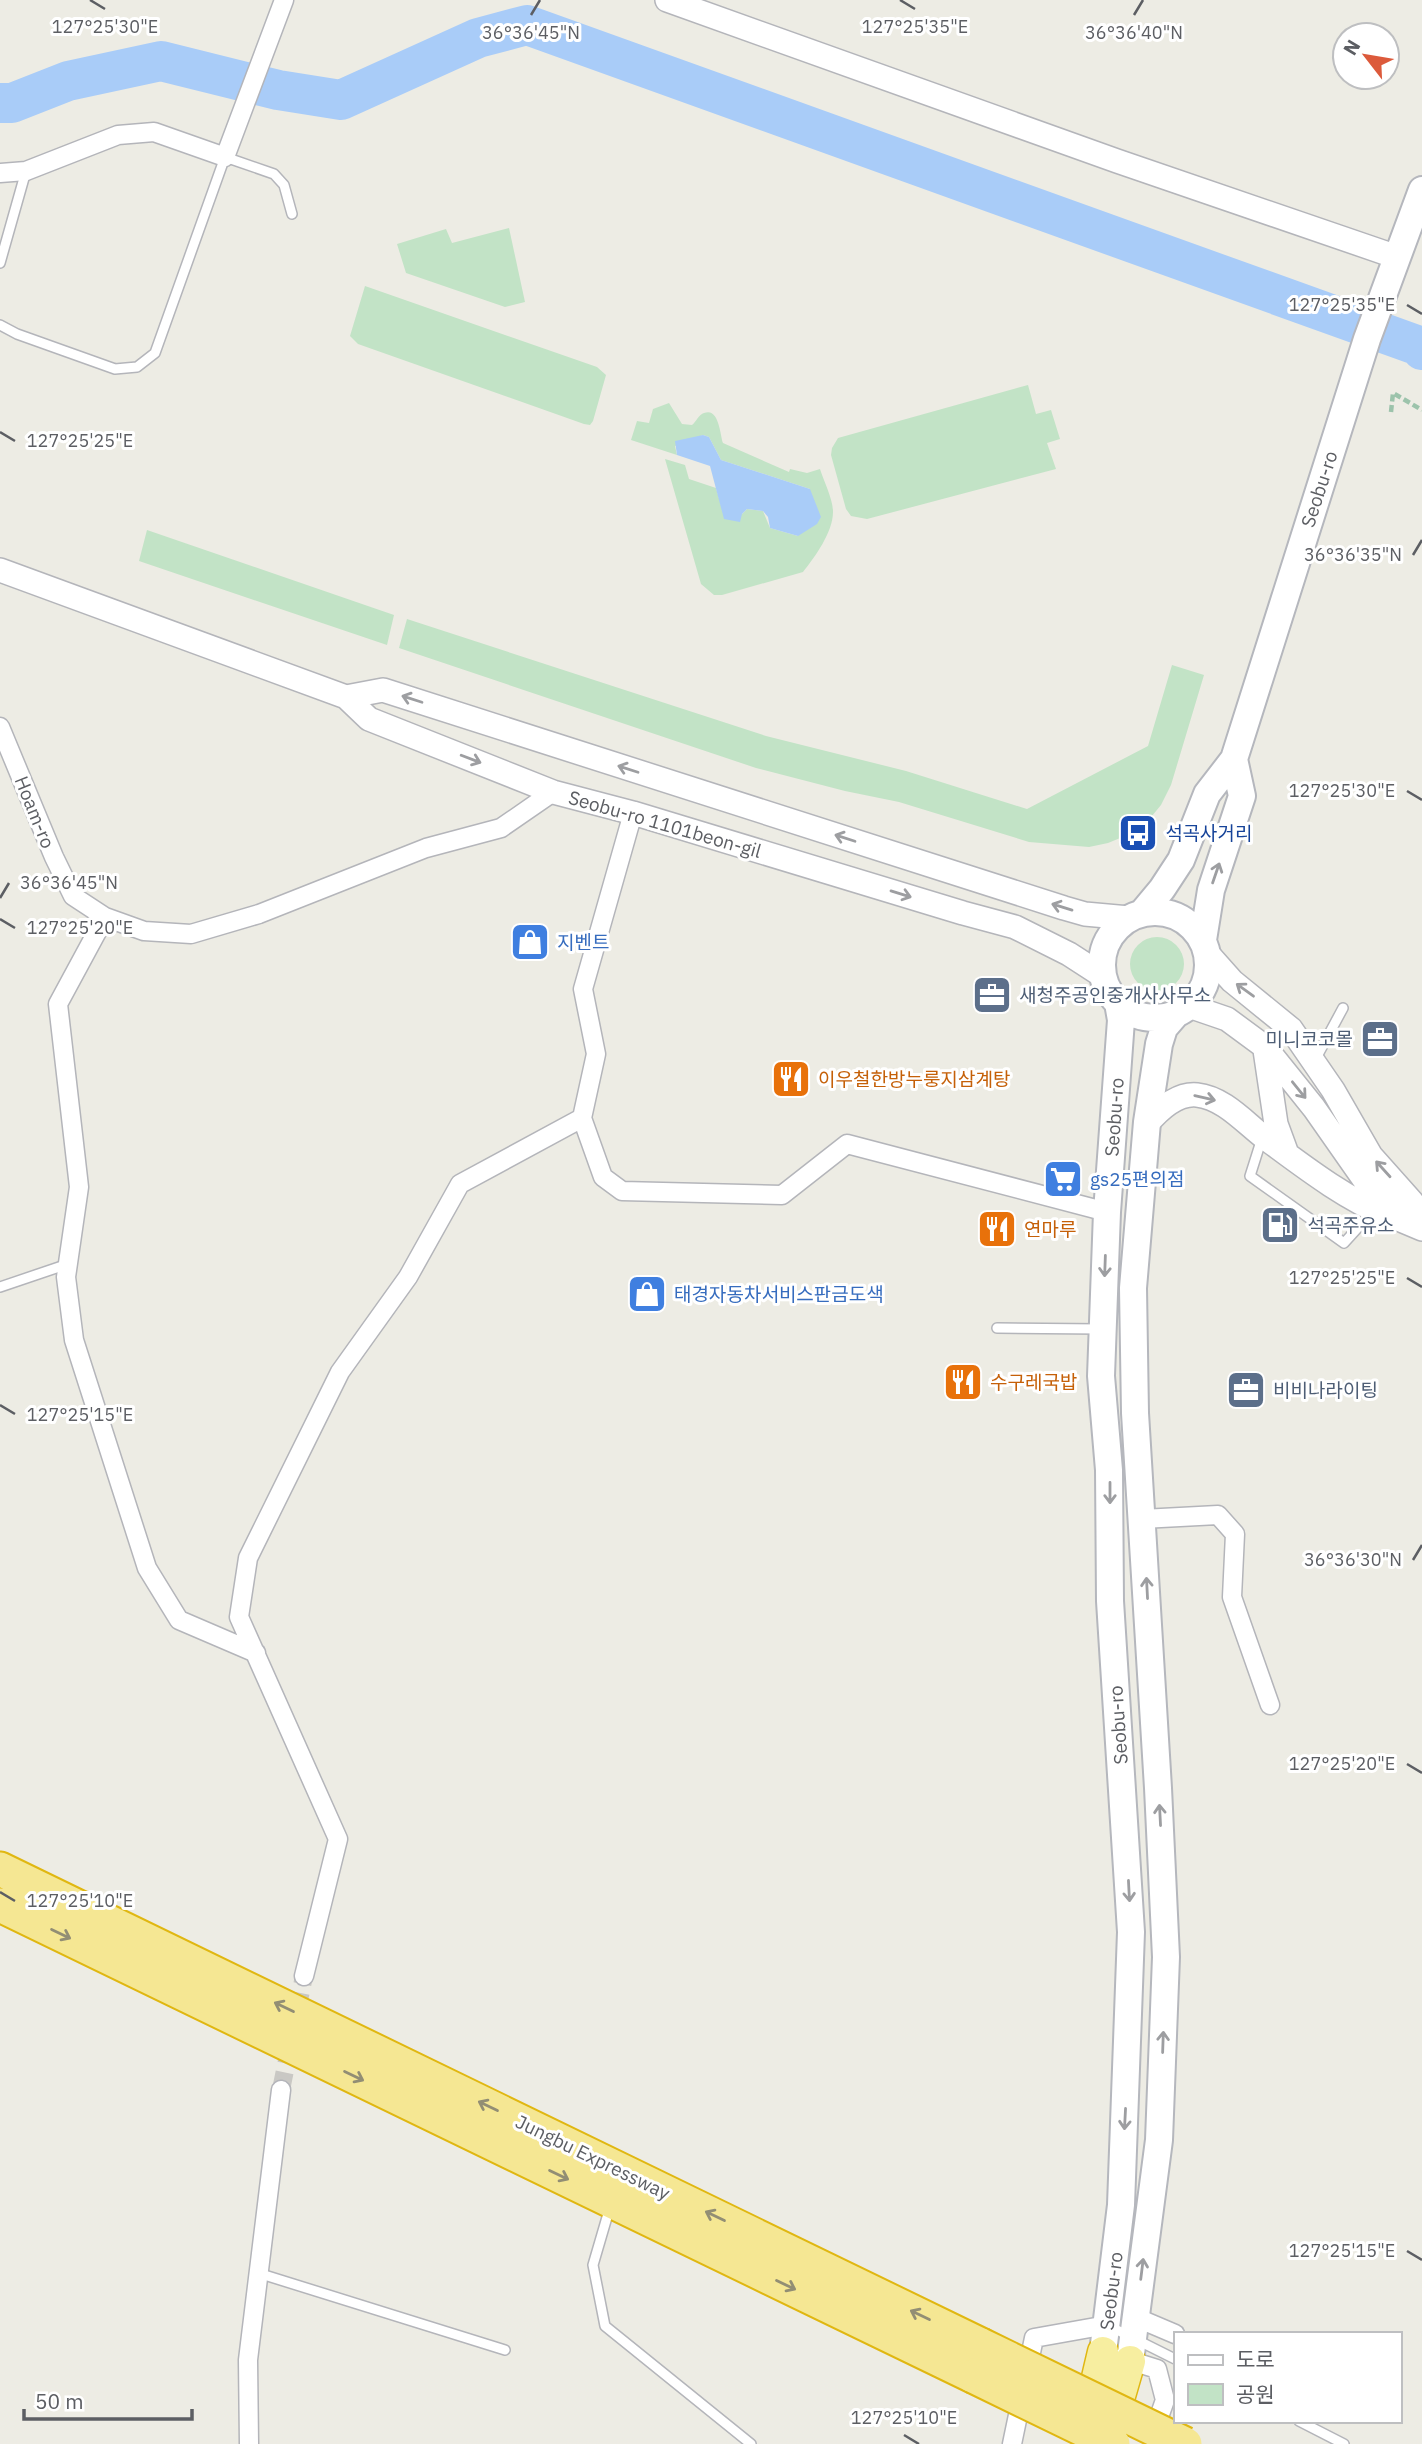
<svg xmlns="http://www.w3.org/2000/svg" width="1422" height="2444" font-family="'IBM Plex Sans','Noto Sans KR',sans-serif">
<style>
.green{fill:#c2e3c6}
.water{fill:#a9ccf8}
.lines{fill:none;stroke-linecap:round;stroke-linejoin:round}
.river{stroke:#a9ccf8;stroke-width:40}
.minor-tunnel{stroke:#c9c8c4;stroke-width:18;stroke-dasharray:18 9;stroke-linecap:butt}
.service-casing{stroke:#b4b5ba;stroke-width:12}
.minor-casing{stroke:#b4b5ba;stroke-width:21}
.tertiary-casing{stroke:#b4b5ba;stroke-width:26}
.secondary-casing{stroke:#b5b7bd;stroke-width:30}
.trunk-casing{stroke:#e0b711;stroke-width:33}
.motorway-casing{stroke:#e0b711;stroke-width:37}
.path{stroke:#9cc3ab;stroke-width:4.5;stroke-dasharray:7 3.5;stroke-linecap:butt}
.service{stroke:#fff;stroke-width:9}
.minor{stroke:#fff;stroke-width:18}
.tertiary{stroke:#fff;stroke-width:23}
.secondary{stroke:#fff;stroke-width:26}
.trunk{stroke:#f7eea0;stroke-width:30}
.motorway{stroke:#f5e793;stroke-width:33}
.motorway-bridge-casing{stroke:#e0b711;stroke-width:37;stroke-linecap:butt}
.motorway-bridge{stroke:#f5e793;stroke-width:33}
.oneway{stroke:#9d9ea1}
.oneway2{stroke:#928e74}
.ticks{fill:none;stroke:#5c5e63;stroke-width:2.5}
.labels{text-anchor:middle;stroke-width:6;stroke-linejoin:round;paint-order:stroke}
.street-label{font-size:19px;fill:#5c5e63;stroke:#fff}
.transit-label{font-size:19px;fill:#164399;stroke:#fff;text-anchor:start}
.shop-label{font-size:19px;fill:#366cbe;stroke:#fff;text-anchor:start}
.service-label{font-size:19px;fill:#4e5e75;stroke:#fff;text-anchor:start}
.food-label{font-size:19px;fill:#c56008;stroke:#fff;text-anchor:start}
.ticks-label{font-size:18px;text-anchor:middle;fill:#5c5e63;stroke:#fff;stroke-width:6;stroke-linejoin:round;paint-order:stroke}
</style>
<rect width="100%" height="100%" fill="#edece4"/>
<!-- green -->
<path class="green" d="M509 228 525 302 505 307 406 273 397 244 446 229 452 243Z
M365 286 597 367 606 375 593 421 590 425 584 424 358 344 350 336Z
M1028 385 1036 414 1051 410 1060 439 1047 443 1056 469 867 519 851 516 846 509 831 455 832 448 838 438Z
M669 403 682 424 692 425C696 422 699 414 704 413 719 407 720 434 723 443L789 472 790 469 807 473 820 469C824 482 833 499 833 512 833 532 815 557 803 572L722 595H714L701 584 665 459 685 465 689 479 716 488 725 519 742 514 747 509 763 511 770 528 798 536 810 489 721 460 709 437 703 435 675 446 677 455 631 440 637 421 649 423 653 409Z
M147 530 394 615 387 645 139 561Z
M407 619 766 736 906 771 1027 809 1148 746 1172 665 1204 675 1171 785 1161 805 1147 822 1130 834 1108 843 1089 847 1029 842 899 802 845 791 756 768 399 648Z
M1130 964a27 27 0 1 1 54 0a27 27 0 1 1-54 0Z"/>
<!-- water -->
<path class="water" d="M703 435 709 437 721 460 810 489 821 517 817 524 798 536 770 528 768 517 763 511 747 509 742 514 740 522 724 519 710 466 677 455 675 441Z"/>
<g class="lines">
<!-- river -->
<path class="river" d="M0 103H12L68 81 161 61 278 90 341 100 478 38 527 25 1419 346 1422 350"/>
<!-- minor-tunnel -->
<path class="minor-tunnel" d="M281 2090 304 1976"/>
<!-- service casing -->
<g class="service-casing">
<path id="service" d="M0 263 26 171
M0 325 17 334 115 369 137 367 155 353 225 157 274 174 284 185 292 214
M1315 1060 1343 1008
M1262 1138 1250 1176 1344 1243 1374 1210
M0 1287 68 1264
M997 1328 1101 1329
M610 2207 593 2265 605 2326 751 2444
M258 2273 505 2350
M1109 2326 1175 2359
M1299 2421 1344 2444"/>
</g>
<!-- minor casing -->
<g class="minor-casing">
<path id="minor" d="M0 173 26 171 118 135 154 132 225 157 284 0
M0 727 54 857 73 896 105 917 144 931 191 934 259 914 426 848 501 828 553 792
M633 813 583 989 596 1054 582 1118 603 1177 622 1191 782 1195 847 1144 1107 1212
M105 917 58 1004 79 1187 66 1277 74 1340 147 1568 179 1620 256 1653
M1142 1519 1218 1515 1235 1534 1232 1597 1270 1705
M304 1976 338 1839 239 1617 248 1558 340 1372 408 1277 460 1184 582 1118
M1135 2317 1175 2334
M1122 2358 1157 2369 1165 2400 1153 2434
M249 2444 248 2360 281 2090
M1012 2444 1034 2338 1107 2325"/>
</g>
<!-- tertiary casing -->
<g class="tertiary-casing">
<path id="tertiary" d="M667 0 1117 161 1397 257
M0 570 346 697 369 719 553 792 633 813 963 913 1015 927 1069 954 1103 976
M346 697 383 690 1064 908 1085 914 1129 918
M1208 954 1232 981 1291 1029 1333 1090 1371 1156 1412 1202 1422 1224
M1189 1006 1227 1019 1265 1047 1314 1108 1370 1188 1403 1221 1422 1229
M1265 1050 1276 1124 1287 1154
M1147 1124C1159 1110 1177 1093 1197 1095 1224 1098 1244 1122 1265 1138 1303 1166 1344 1198 1388 1216"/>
</g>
<!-- secondary casing -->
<g class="secondary-casing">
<path id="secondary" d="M1102 965a53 53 0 1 1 106 0a53 53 0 1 1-106 0Z
M1142 913 1162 889 1181 860 1207 794 1234 759 1367 339 1422 190
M1203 940 1211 890 1242 796 1234 759
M1103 2352 1121 2205 1131 1932 1110 1601 1109 1470 1101 1376 1107 1212 1121 1020 1118 1003
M1130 2361 1159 2140 1166 1957 1158 1788 1135 1413 1133 1288 1147 1122 1159 1044 1164 1028 1177 1013"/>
</g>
<!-- trunk casing -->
<g class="trunk-casing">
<path id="trunk" d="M1087 2420 1103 2352
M1109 2434 1130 2361"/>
</g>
<!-- motorway casing -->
<g class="motorway-casing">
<path id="motorway" d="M0 1869 981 2345
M0 1905 973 2376"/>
</g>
<!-- path -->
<path class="path" d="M1391 412 1393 393 1422 410"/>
<!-- service -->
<use href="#service" class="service"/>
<!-- minor -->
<use href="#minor" class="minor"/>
<!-- tertiary -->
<use href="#tertiary" class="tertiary"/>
<!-- secondary -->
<use href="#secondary" class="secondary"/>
<!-- trunk -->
<use href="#trunk" class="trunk"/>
<!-- motorway -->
<use href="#motorway" class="motorway"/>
<!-- motorway-bridge casing -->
<g class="motorway-bridge-casing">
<path id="motorway-bridge" d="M981 2345 1185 2444
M973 2376 1113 2444"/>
</g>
<!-- motorway-bridge -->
<use href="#motorway-bridge" class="motorway-bridge"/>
</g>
<!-- one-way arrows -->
<defs><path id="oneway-shaft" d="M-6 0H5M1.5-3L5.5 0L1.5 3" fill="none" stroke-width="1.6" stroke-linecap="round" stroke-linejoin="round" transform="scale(1.75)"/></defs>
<g class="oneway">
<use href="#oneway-shaft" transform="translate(412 699) rotate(-162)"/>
<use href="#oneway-shaft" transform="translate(471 759) rotate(21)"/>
<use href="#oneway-shaft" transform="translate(628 769) rotate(-162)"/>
<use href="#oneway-shaft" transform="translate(845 838) rotate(-162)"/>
<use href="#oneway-shaft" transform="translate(1216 873) rotate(-71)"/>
<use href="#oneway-shaft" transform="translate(901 894) rotate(17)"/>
<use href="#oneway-shaft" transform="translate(1062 907) rotate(-163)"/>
<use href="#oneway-shaft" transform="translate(1245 990) rotate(-144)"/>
<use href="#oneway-shaft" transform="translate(1299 1090) rotate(51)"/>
<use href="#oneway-shaft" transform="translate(1205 1098) rotate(13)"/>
<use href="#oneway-shaft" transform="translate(1383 1169) rotate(-132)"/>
<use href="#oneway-shaft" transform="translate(1105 1266) rotate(92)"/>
<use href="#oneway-shaft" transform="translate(1110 1493) rotate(90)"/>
<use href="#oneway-shaft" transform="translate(1147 1588) rotate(-93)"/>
<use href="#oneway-shaft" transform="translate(1160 1815) rotate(-93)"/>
<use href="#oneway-shaft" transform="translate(1129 1891) rotate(87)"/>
<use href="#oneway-shaft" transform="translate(1163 2042) rotate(-88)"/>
<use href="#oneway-shaft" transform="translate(1125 2119) rotate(93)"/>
<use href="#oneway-shaft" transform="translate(1142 2269) rotate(-83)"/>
</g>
<g class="oneway2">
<use href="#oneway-shaft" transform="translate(61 1934) rotate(26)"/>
<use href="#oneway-shaft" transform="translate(284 2007) rotate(-154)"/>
<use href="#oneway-shaft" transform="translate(354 2076) rotate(26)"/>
<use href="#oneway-shaft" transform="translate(488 2106) rotate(-154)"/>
<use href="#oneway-shaft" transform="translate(559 2175) rotate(26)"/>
<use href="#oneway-shaft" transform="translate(715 2216) rotate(-154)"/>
<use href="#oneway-shaft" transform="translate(786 2285) rotate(26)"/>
<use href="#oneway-shaft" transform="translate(920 2315) rotate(-154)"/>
</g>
<!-- ticks -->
<path class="ticks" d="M90 0 105 9M900 0 915 9M531 15 540 0M1134 15 1143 0M1407 305 1422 314M0 432 15 441M1413 555 1422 540M1407 791 1422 800M0 898 9 883M0 919 15 928M1407 1278 1422 1287M0 1405 15 1414M1413 1560 1422 1545M1407 1764 1422 1773M0 1892 15 1901M1407 2251 1422 2260M904 2435 919 2444"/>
<!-- icons -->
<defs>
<g id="bus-square" transform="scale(2.0125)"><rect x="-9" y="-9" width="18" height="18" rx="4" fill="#1a4fb4" stroke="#fff"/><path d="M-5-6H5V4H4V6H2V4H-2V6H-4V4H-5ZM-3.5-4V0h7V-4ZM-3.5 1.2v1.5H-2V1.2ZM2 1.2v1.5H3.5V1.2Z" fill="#fff"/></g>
<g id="shop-square" transform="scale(2.0125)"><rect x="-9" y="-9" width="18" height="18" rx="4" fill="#3f7fe0" stroke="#fff"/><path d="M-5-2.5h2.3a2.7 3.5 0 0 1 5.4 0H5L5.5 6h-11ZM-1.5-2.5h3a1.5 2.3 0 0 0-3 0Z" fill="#fff"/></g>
<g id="office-square" transform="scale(2.0125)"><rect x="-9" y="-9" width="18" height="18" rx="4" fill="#5c6f8a" stroke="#fff"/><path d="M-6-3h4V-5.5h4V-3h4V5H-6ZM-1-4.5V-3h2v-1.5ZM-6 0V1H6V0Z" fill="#fff"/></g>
<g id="restaurant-square" transform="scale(2.0125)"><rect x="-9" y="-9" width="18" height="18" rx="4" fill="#e8710a" stroke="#fff"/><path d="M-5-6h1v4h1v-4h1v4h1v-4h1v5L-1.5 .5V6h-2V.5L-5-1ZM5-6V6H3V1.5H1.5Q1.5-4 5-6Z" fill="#fff"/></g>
<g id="supermarket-square" transform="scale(2.0125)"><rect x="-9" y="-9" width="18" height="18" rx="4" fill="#3f7fe0" stroke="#fff"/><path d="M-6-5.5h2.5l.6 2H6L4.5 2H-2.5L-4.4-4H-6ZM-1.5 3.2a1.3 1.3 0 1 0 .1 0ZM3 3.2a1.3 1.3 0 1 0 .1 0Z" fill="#fff"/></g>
<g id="fuel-square" transform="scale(2.0125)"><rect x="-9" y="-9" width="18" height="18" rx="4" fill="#5c6f8a" stroke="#fff"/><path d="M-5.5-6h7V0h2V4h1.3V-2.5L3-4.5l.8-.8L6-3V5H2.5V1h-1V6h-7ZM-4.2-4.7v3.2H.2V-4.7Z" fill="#fff"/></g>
</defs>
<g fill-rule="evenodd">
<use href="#bus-square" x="1138" y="833"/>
<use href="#shop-square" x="530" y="942"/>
<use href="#office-square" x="992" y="995"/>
<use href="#office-square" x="1380" y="1039"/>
<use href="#restaurant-square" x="791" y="1079"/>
<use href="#supermarket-square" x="1063" y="1179"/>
<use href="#fuel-square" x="1280" y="1225"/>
<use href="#restaurant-square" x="997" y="1229"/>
<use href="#shop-square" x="647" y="1294"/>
<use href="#restaurant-square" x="963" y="1382"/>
<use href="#office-square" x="1246" y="1390"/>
</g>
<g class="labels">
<!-- street labels -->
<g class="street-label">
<text transform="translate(1319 489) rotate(-72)" y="7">Seobu-ro</text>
<text transform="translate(35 812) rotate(68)" y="7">Hoam-ro</text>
<text transform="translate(665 824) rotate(16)" y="7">Seobu-ro 1101beon-gil</text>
<text transform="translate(1114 1117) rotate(-86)" y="7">Seobu-ro</text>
<text transform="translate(1118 1725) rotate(-94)" y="7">Seobu-ro</text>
<text transform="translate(593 2157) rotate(26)" y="7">Jungbu Expressway</text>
<text transform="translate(1111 2291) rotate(-83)" y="7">Seobu-ro</text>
</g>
<!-- transit labels -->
<g class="transit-label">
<text x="1165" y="840">석곡사거리</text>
</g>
<!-- shop labels -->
<g class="shop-label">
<text x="557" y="949">지벤트</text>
<text x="1090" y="1186">gs25편의점</text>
<text x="674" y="1301">태경자동차서비스판금도색</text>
</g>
<!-- service labels -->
<g class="service-label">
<text x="1019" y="1002">새청주공인중개사사무소</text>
<text x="1353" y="1046" text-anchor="end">미니코코몰</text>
<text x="1307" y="1232">석곡주유소</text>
<text x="1273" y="1397">비비나라이팅</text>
</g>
<!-- food labels -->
<g class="food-label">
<text x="818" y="1086">이우철한방누룽지삼계탕</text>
<text x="1024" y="1236">연마루</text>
<text x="990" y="1389">수구레국밥</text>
</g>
</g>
<g class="ticks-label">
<text x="105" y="33">127°25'30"E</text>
<text x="915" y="33">127°25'35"E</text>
<text x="531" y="39">36°36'45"N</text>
<text x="1134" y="39">36°36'40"N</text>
<text x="1342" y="311">127°25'35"E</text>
<text x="80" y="447">127°25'25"E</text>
<text x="1353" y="561">36°36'35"N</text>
<text x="1342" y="797">127°25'30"E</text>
<text x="69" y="889">36°36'45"N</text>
<text x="80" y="934">127°25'20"E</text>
<text x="1342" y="1284">127°25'25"E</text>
<text x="80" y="1421">127°25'15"E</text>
<text x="1353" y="1566">36°36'30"N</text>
<text x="1342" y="1770">127°25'20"E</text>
<text x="80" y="1907">127°25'10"E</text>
<text x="1342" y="2257">127°25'15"E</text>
<text x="904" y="2424">127°25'10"E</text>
</g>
<!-- legend -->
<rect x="1174" y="2332" width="228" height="91" fill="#ffffff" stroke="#bebfc1" stroke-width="2"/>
<rect x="1188" y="2355" width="35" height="10" fill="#ffffff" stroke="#bebfc1" stroke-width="2"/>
<text x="1236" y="2367" font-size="21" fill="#5c5e63">도로</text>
<rect x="1188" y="2384" width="35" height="21" fill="#c2e3c6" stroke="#bebfc1" stroke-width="2"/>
<text x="1236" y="2402" font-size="21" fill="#5c5e63">공원</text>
<!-- north arrow -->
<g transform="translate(1366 56) rotate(301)"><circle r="33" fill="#ffffff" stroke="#bebfc1" stroke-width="2"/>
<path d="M0-5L12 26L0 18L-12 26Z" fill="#dc5a3b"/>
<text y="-10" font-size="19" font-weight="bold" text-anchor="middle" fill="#5c5e63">N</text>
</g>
<!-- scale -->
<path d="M24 2409v10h168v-10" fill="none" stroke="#5c5e63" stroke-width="3.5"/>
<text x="35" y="2409" font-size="21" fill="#5c5e63" stroke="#ffffff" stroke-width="5" paint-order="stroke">50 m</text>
</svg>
